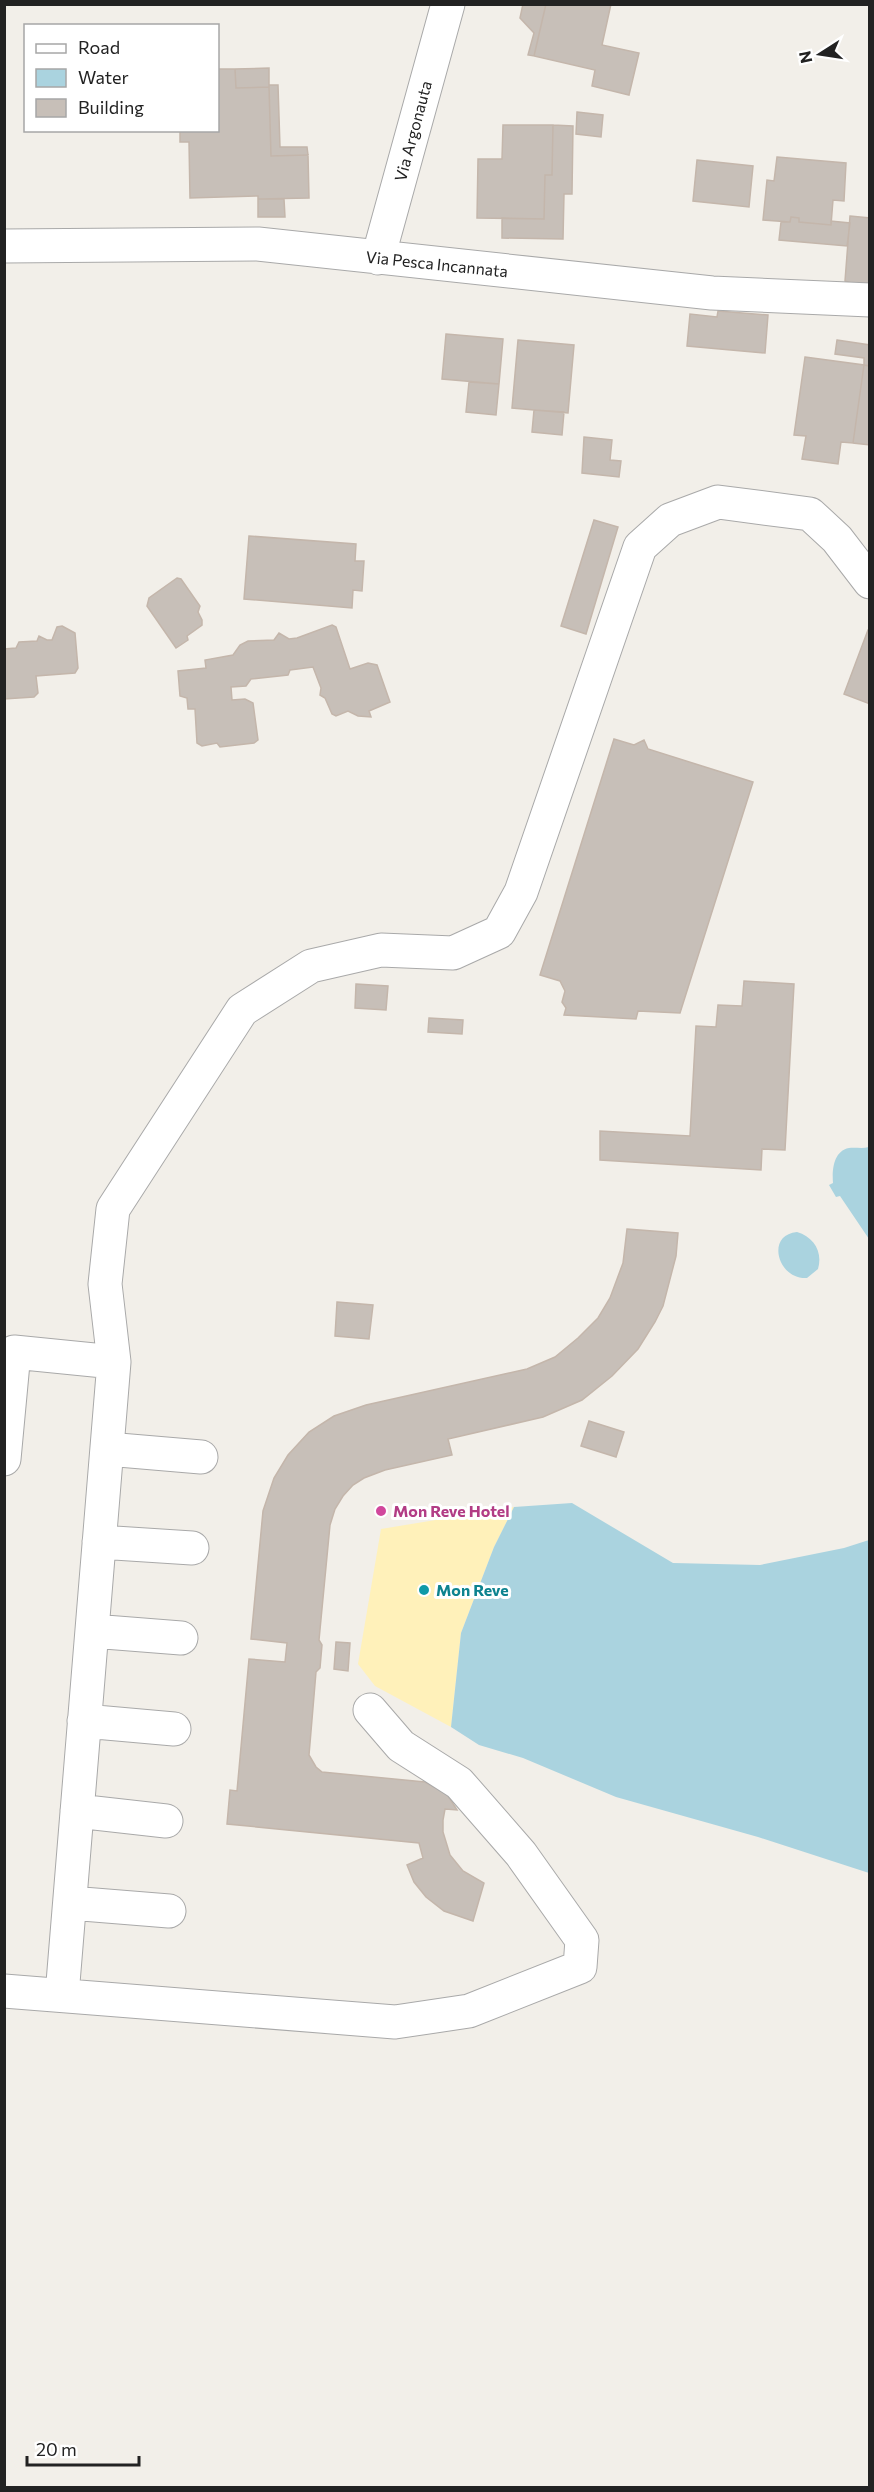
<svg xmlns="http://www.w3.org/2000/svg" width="874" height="2492" font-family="Commissioner,sans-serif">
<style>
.sand{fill:#fff1ba}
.water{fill:#aad3df}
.building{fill:#c7bfb8;stroke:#c4b6ab;stroke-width:1.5}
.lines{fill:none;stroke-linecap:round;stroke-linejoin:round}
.minor-casing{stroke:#a9a9a9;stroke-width:35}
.minor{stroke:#fff;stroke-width:33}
.hotel-dot{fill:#d1479c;stroke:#fff;stroke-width:2}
.culture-dot{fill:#0f9aa8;stroke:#fff;stroke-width:2}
.labels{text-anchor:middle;stroke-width:6;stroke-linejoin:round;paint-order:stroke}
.street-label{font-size:16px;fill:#222;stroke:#fff}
.hotel-label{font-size:16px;font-weight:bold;fill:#b23c85;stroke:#fff;text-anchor:start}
.culture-label{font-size:16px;font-weight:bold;fill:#0d838f;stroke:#fff;text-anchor:start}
</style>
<rect width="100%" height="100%" fill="#f2efe9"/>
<!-- sand -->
<path class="sand" d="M514 1507 494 1547 461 1633 451 1727 375 1686 358 1664 381 1529Z"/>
<!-- water -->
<path class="water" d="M869 1147H870L869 1239 840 1196 836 1197 829 1185 833 1183C832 1171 833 1151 849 1148 855 1147 862 1149 869 1147Z
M797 1232C814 1237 823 1252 818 1269L807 1278C778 1280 765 1235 797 1232Z
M572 1503 673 1563 760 1565 844 1548 869 1540V1873L758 1837 616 1797 523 1758 479 1745 451 1727 461 1633 494 1547 514 1507Z"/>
<!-- building -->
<path class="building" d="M523 4H546L534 56 528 55 534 33 520 18Z
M546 4H611L602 45 639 53 629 95 592 86 595 70 534 56Z
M269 68V87L236 88 235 69Z
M218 69H235L236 88 269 87 271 156 308 155 309 198 258 199V196L190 198 189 142H180V130H218Z
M269 85H278L280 147H307L308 155 271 156Z
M577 112 603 115 601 137 576 134Z
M503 125H553L552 175H545L544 219 477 218 478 159H502Z
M553 125 573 126 572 194H564L563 239 502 238V218L544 219 545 175H552Z
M777 157 846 163 844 201 833 200 831 225 799 222V218L791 217 790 222 763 220 767 180 774 181Z
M697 160 753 166 749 207 693 201Z
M258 199H284L285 217H258Z
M850 216 870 218V289L845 281Z
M791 217 799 218V222L831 225V221L850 223 847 246 779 240 781 222H790Z
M718 311 768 315 765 353 687 346 690 314 717 317Z
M446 334 503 339 499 384 442 379Z
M518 340 574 345 568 413 512 408Z
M837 340 870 345V366L864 365V358L835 354Z
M805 357 864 365 853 443 841 442 838 464 802 459 806 436 794 435Z
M864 365 870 366V445L853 443Z
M469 382 499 384 496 415 466 412Z
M534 410 564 412 562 435 532 432Z
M584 437 612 440 610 460 621 461 619 477 582 473Z
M594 520 618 527 586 634 561 626Z
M249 536 356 544 355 561H364L362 591 353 590 352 608 244 599Z
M177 578 181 579 200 606 198 612 202 620V625L187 636 188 640 176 648 147 606 149 598Z
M332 625 336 627 350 669 368 663 377 665 390 702 369 711 371 717 358 716 348 711 336 716 332 714 325 698 320 695 321 688 313 667 290 670 288 675 251 679 246 686 231 687 232 700 245 699 253 703 258 740 254 743 220 747 217 743 202 746 197 743 195 709H188L187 698 180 696 178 671 206 668 205 660 233 655 240 645 248 641 274 640 279 633 289 639 297 638Z
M62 626 75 633 78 668 75 673 36 676 38 693 34 697 4 699V649L16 648 19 642 37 641 39 636 47 640H52L57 627Z
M868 630H870V704L844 694Z
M614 739 634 745 644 740 648 749 753 782 680 1013 638 1011 636 1019 564 1015 566 1008 562 1002 565 991 560 981 540 975Z
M744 981 794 984 785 1150 762 1149 761 1170 600 1160V1131L690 1136 696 1026 716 1027 718 1005 742 1006Z
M356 984 388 986 386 1010 355 1008Z
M429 1018 463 1020 462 1034 428 1032Z
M627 1229 678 1233 676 1256 663 1306 655 1322 638 1349 612 1376 582 1400 543 1417 448 1439 452 1455 385 1470 364 1478 353 1485 343 1496 335 1509 330 1525 319 1640 322 1645 320 1668 316 1672 309 1755 316 1767 322 1772 425 1782 447 1794 457 1810 445 1809 443 1820V1832L450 1855 463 1871 484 1883 473 1921 444 1911 426 1897 414 1882 407 1865 423 1858 419 1843 227 1824 230 1790 237 1791 249 1659 285 1662 287 1643 251 1639 263 1511 274 1478 288 1455 309 1432 334 1416 366 1405 527 1369 555 1357 578 1338 598 1318 610 1298 623 1263Z
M337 1302 373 1305 369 1339 335 1336Z
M589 1421 624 1432 616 1457 581 1446Z
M336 1642 350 1643 348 1671 334 1669Z"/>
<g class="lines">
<!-- minor casing -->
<g class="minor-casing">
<path id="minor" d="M4 246 258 244 712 293 870 300
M378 258 448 4
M107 1449 201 1457
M4 1459 14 1352 114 1362
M99 1542 192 1548
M92 1631 181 1638
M84 1721 174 1729
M77 1811 166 1821
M70 1903 169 1911
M4 1991 395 2022 469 2011 580 1967 582 1940 521 1854 459 1783 401 1746 370 1710
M62 1995 114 1362 105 1284 113 1209 242 1010 311 966 381 950 453 953 499 932 521 892 640 547 670 520 718 502 810 514 837 539 870 582"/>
</g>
<!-- minor -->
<use href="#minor" class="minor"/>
</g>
<!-- markers -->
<circle class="hotel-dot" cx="381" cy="1511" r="6"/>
<circle class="culture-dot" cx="424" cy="1590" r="6"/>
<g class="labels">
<!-- street labels -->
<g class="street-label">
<text transform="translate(413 131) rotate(-75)" y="6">Via Argonauta</text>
<text transform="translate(437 264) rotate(6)" y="6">Via Pesca Incannata</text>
</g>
<!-- hotel labels -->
<g class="hotel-label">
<text x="393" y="1517">Mon Reve Hotel</text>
</g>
<!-- culture labels -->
<g class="culture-label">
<text x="436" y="1596">Mon Reve</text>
</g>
</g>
<!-- border -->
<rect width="874" height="2492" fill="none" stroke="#222222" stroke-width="12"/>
<!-- legend -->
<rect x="24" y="24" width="195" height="108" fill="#ffffff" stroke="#a7a7a7" stroke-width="1.5"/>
<rect x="36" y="44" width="30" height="9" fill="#ffffff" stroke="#a7a7a7" stroke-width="1.5"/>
<text x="78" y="54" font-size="18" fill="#222222">Road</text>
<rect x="36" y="69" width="30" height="18" fill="#aad3df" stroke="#a7a7a7" stroke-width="1.5"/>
<text x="78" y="84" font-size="18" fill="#222222">Water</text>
<rect x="36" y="99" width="30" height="18" fill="#c7bfb8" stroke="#a7a7a7" stroke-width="1.5"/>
<text x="78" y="114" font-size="18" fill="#222222">Building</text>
<!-- north arrow -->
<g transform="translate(820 54) rotate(258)" stroke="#ffffff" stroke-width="4.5" paint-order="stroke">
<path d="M0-4.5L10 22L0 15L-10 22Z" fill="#222222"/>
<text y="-9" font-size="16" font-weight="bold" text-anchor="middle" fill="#222222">N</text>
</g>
<!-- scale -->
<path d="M27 2456v9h112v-9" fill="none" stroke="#222222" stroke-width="3"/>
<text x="36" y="2456" font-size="18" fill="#222222" stroke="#ffffff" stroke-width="4.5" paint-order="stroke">20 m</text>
</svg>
